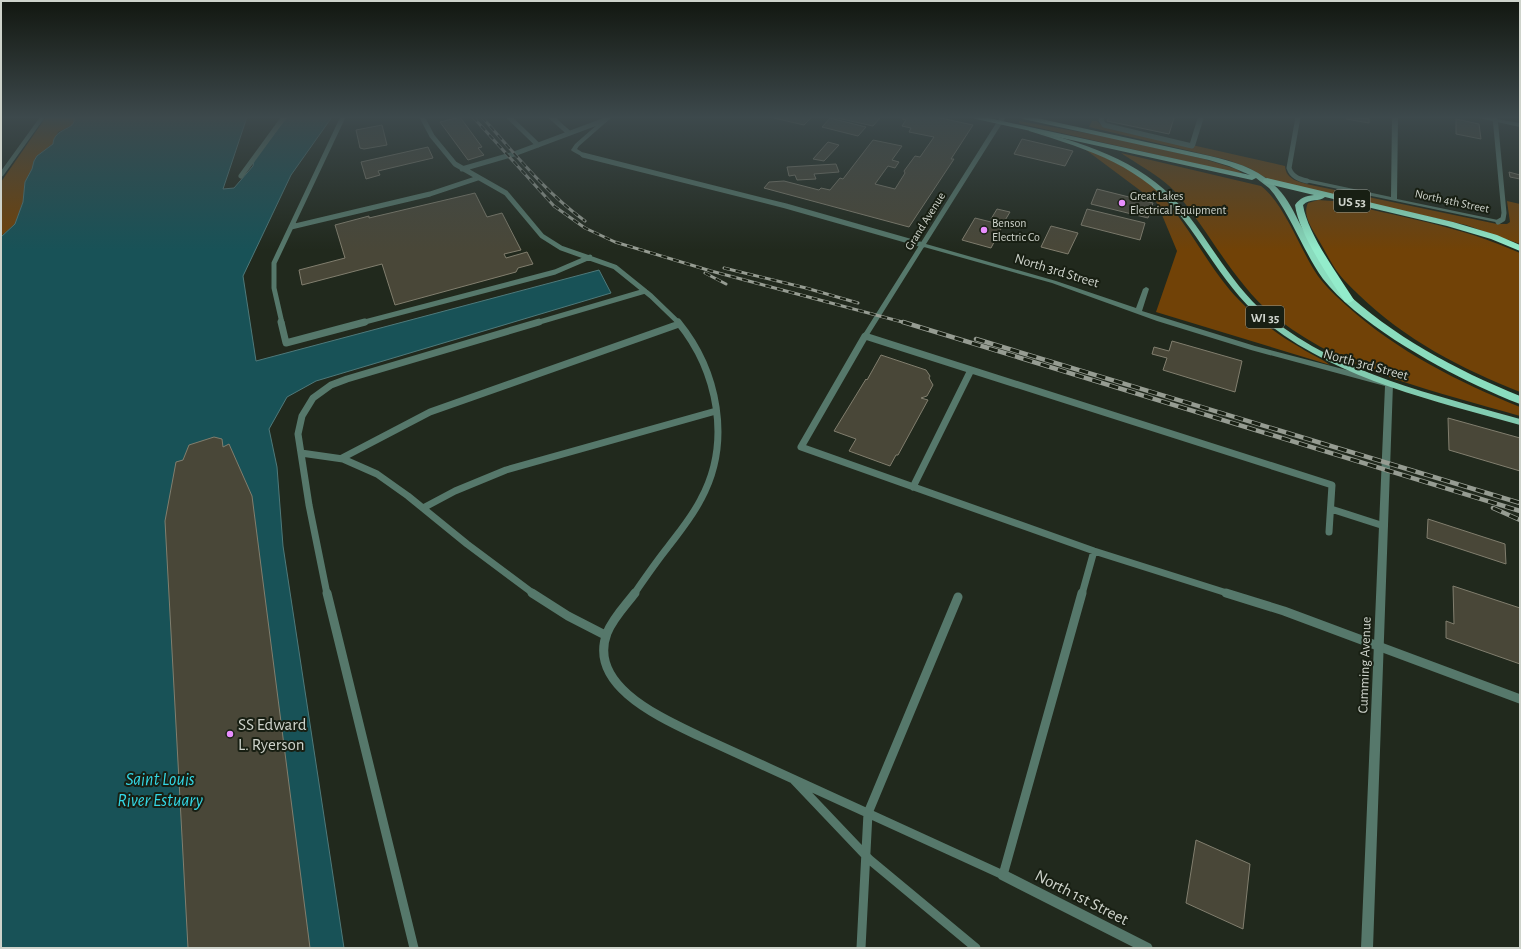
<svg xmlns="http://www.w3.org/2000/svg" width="1521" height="949" font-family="'Alegreya Sans',sans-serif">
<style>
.green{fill:#714207}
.water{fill:#185257;stroke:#4f797a}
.building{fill:#494738;stroke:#817e6e}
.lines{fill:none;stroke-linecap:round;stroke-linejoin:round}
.service-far2{stroke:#56786b;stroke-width:5}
.service-far1{stroke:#56786b;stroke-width:7}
.service{stroke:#56786b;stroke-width:9}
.minor{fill:#56786b;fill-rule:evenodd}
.primary{fill:#82cbb0;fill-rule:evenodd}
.trunk{fill:#8adcbe;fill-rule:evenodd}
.motorway{fill:#93eccb;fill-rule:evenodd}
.rail-far1-casing{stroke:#969c92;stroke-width:3}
.rail-casing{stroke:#969c92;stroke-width:4.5}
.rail-far1{stroke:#181f13;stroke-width:2;stroke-dasharray:6;stroke-linecap:butt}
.rail{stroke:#181f13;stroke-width:3;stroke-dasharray:9;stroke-linecap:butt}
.poi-dot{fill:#e98efe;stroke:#181f13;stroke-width:1.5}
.labels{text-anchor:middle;stroke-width:4;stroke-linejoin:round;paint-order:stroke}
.far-poi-label{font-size:12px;fill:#ced3cb;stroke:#181f13;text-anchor:start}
.far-street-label{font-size:12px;fill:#ced3cb;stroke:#181f13}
.shield{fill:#181f13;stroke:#979d94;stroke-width:1}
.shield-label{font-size:13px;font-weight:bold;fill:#ced3cb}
.street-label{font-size:14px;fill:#ced3cb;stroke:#181f13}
.near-poi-label{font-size:17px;fill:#ced3cb;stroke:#181f13;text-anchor:start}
.near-street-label{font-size:17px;fill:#ced3cb;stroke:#181f13}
.near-water-label{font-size:18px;font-style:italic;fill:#33d7e5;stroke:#181f13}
</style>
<rect width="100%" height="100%" fill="#21291d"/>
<!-- green -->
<path class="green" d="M46 117H74L75 120 73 125 58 132 53 144 37 156 34 161 32 169 25 182 23 202 15 224 1 236V182Z
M1019 121 1108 137 1204 159 1236 169 1242 173H1237L1022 124 1019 123Z
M1092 121H1097L1100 124 1110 129 1182 145H1192L1285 166C1286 180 1299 182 1311 185L1497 224H1507L1510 222 1507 201 1520 204V244L1466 225 1271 181 1249 168 1228 160 1089 127Z
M1082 147C1109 159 1136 170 1157 191 1189 223 1207 267 1239 300 1257 319 1278 335 1301 348 1310 354 1321 358 1330 365L1156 312 1177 251 1157 203Z
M1121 153 1261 186C1285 204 1300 250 1318 276 1326 287 1337 297 1347 306 1397 351 1458 382 1520 407V416C1438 392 1348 373 1279 320 1236 287 1213 237 1179 196 1168 183 1153 173 1138 164 1133 160 1126 157 1121 153Z
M1318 200 1333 201C1396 216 1461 226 1520 253V392C1462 369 1404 339 1359 295 1351 287 1343 280 1336 270 1330 261 1324 249 1318 239 1312 228 1302 215 1308 203Z"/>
<!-- water -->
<path class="water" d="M74 117H247L223 189 234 188 253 166 254 160 287 117H332L291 175 243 276 256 361 599 270 611 293 316 381 287 397 269 429 277 467 283 546 344 948H1V237L15 224 23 202 25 182 32 169 34 161 37 156 53 144C54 127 77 131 74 117Z"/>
<!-- building -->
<path class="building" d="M460 117 482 147 478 148 484 155 468 160 440 122Z
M776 117H812L804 125 774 118Z
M833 117H876L880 118 873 126Z
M904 117H936L973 125 951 159H954L909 227 764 188 769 182 784 181 819 190 821 188 830 190 840 178 843 179 873 140 902 146 892 160 899 162 895 168 888 166 875 184 895 189 905 173 904 171 915 156 920 157 934 137 909 132 911 128 902 126 906 120 902 119Z
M1109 117H1169L1174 118 1169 134 1107 121Z
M1346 117 1369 119V123L1346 119Z
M830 118 866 127 858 136 822 127Z
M1456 119 1479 124 1481 139 1456 134Z
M382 125 387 145 364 149 360 148 356 130Z
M1022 139 1073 151 1065 166 1014 154Z
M828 142 839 145 824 161 813 159Z
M428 147 433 158 378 171 380 175 366 179 361 162Z
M836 164 839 172 814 174 816 179 797 180 795 175 789 176 787 167Z
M1509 172 1520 175V179L1510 177Z
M1097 189 1153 203 1148 218 1091 204Z
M475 193 487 217 502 213 521 250 504 254 506 258 527 252 533 264 518 268 516 272 395 305 382 264 302 285 299 270 345 258 335 225 369 216V218Z
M997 209 1010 212 1004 222 991 219Z
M1087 209 1145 223 1140 240 1081 225Z
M975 218 1003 225 991 248 962 240Z
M1051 226 1078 233 1068 254 1041 247Z
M1172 341 1242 361 1235 392 1163 370 1167 358 1152 354 1154 347 1169 351Z
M881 355 926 370 930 376 929 378 933 385 927 396 921 398 928 400 898 455H896L890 466 849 451 856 439 834 431 866 379 867 380Z
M1448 418 1520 438V471L1449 450Z
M214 437 222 439 223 447 229 444 252 496 310 948H188L165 521 176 462 183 460 189 445Z
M1428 519 1505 544 1506 564 1427 538Z
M1453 586 1520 608V664L1446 638V621L1454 624Z
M1196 840 1250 864 1243 929 1186 903Z"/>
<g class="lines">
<!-- service-far2 -->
<path class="service-far2" d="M422 117 432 136 455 164 506 193 542 236 561 248 615 267 651 296 679 323
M509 117 538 145
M551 117 569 133
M1102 117 1101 120 1104 125 1192 146
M1298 117 1289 168C1292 177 1299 179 1307 181
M1495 117 1504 213 1503 219 1498 222
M583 155 786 206 923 245
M462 169 514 154 605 120
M241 176 284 117
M291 227 430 194 478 178
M282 323 274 288V263L343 117
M361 323 555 272 590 257
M536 323 645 291"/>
<!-- service-far1 -->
<path class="service-far1" d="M281 322 286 343 365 322
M301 453 343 459 377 474 408 496 467 544 534 594
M342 458 430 412 679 324
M913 487 971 370
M423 508 455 491 506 470 716 411
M1331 509 1384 526
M327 594 309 505 298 434 302 416 313 398 331 385 347 379 539 322
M634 594C645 578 656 562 668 547 680 531 692 517 701 499 732 442 718 371 678 322
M1082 594 1094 551
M1230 594 1094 551 801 447 865 336 1332 485 1329 532"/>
<!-- service -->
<path class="service" d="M327 593 414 948
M532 593 568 616 605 635
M635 593C625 606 613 618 607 633 587 686 662 718 699 736L1003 875 1082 593
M1226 593 1284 611 1520 699
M794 780 870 860 976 948
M861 948 868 813 958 597"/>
<!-- minor -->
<path class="minor" d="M40 117H45L3 176 1 177V171Z
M606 117H612L579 146 577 149 585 154V156H581L572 151 571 150 575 144Z
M1000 117H1006L926 244 1056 281 1136 308 1143 289 1146 287 1148 288 1149 289 1142 311 1255 346 1389 381 1393 384 1373 948H1361L1385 386 1251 350 1157 321 1052 283 924 247 867 338H863L862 336Z
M1198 117H1204L1195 146 1192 148 1189 146Z
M1392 117H1398L1397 199 1498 220 1500 221V223L1305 182 1304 181 1307 179 1391 197Z
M1474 117H1484L1520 123V127Z
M1003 869 1151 944 1153 948H1135L999 879 997 875 999 871Z"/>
<!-- primary -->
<path class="primary" d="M1029 129H1033C1094 147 1148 163 1188 215 1214 249 1234 287 1267 315 1338 374 1433 394 1520 419V425C1431 400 1335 379 1262 319 1229 291 1209 253 1183 219 1143 166 1090 150 1029 131Z"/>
<!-- trunk -->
<path class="trunk" d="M972 117H984L1250 175 1229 166 1209 160 1023 119 1019 117H1032L1210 156C1232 161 1256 168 1273 184 1285 194 1292 208 1299 222 1311 244 1322 270 1341 288 1392 336 1456 370 1520 396V404C1506 399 1492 392 1478 386 1429 363 1356 321 1323 279 1304 252 1293 221 1274 194L1269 188 1256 178 1252 180 976 119Z"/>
<!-- motorway -->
<path class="motorway" d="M1267 178 1453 222 1497 235 1520 245V251L1491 239 1447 226 1325 197C1319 202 1310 198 1303 205 1308 235 1338 274 1354 300L1349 303 1345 302C1329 277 1299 234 1295 205 1300 198 1305 196 1314 195L1264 183 1263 181 1264 179Z"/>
<!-- rail-far1 casing -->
<g class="rail-far1-casing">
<path id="rail-far1" d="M473 117 554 206 585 228 615 242 711 271 906 323
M482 117C515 154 545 192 585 221
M724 268 806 288 858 303
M705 273 726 284"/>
</g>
<!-- rail casing -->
<g class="rail-casing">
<path id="rail" d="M903 322 1520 511
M976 339 1520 503
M1493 508 1520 520"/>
</g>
<!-- rail-far1 -->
<use href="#rail-far1" class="rail-far1"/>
<!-- rail -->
<use href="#rail" class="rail"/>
</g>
<!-- sky -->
<linearGradient id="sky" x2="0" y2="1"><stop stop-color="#121710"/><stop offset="0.47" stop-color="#3d494c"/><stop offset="1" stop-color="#3d494c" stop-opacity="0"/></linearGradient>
<rect width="1521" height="250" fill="url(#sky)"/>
<!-- markers -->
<g class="poi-dot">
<circle cx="1122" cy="203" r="4"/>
<circle cx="984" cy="230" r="4"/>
<circle cx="230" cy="734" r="4"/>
</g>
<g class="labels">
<!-- far-poi labels -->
<g class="far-poi-label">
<text x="1130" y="200">Great Lakes<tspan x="1130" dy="14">Electrical Equipment</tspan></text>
<text x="992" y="227">Benson<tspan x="992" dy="14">Electric Co</tspan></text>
</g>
<!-- far-street labels -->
<g class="far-street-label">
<text transform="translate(1452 201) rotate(12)" y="4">North 4th Street</text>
<text transform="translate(925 221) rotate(-58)" y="4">Grand Avenue</text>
</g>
<!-- shield labels -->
<g class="shield">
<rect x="1334" y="190" width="36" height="22" rx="3"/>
<rect x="1246" y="306" width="38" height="22" rx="3"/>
</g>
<g class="shield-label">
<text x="1352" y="206">US 53</text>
<text x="1265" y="322">WI 35</text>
</g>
<!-- street labels -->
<g class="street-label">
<text transform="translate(1057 270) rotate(17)" y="5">North 3rd Street</text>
<text transform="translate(1366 364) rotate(15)" y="5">North 3rd Street</text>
<text transform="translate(1364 665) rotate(-88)" y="5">Cumming Avenue</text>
</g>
<!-- near-poi labels -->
<g class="near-poi-label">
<text x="238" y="730">SS Edward<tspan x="238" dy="20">L. Ryerson</tspan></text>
</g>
<!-- near-street labels -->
<g class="near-street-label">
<text transform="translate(1082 897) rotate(27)" y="6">North 1st Street</text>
</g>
<!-- near-water labels -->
<g class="near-water-label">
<text x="160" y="785">Saint Louis<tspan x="160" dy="21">River Estuary</tspan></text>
</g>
</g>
<!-- border -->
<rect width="1521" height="949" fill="none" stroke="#ced3cb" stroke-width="4"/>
</svg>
